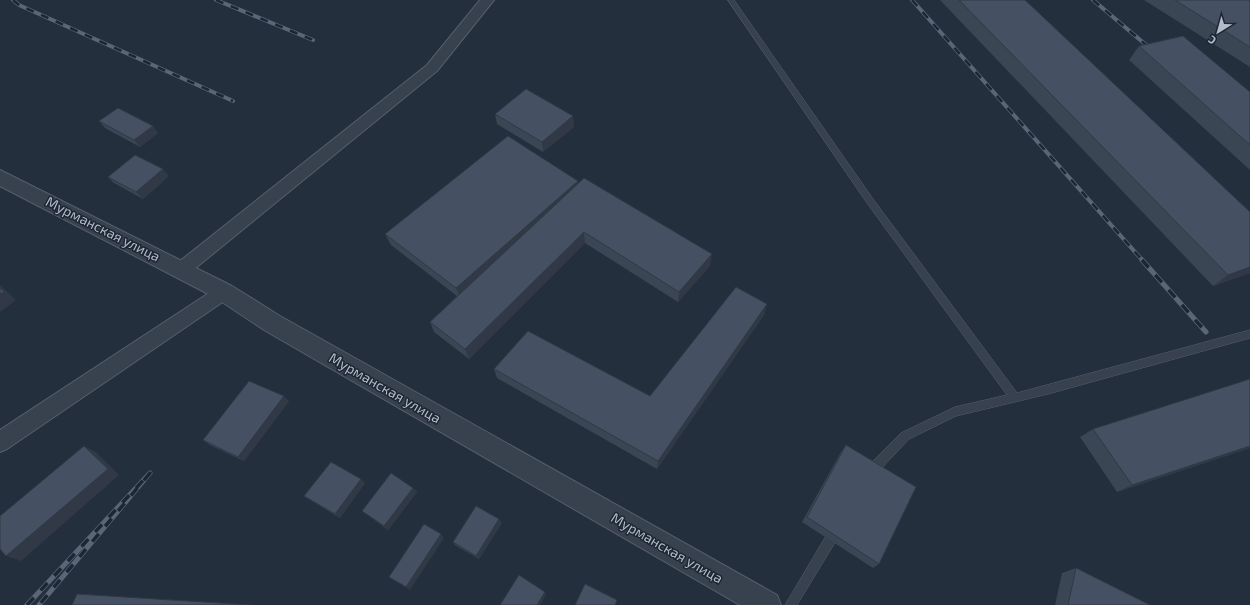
<svg xmlns="http://www.w3.org/2000/svg" width="1250" height="605" font-family="'Exo 2',sans-serif">
<style>
.lines{fill:none;stroke-linecap:round;stroke-linejoin:round}
.service-casing{stroke:#565f6c;stroke-width:1}
.minor-casing{stroke:#565f6c;stroke-width:2}
.tertiary-casing{stroke:#565f6c;stroke-width:2}
.service{fill:#38414e;fill-rule:evenodd}
.minor{fill:#38414e;fill-rule:evenodd}
.tertiary{fill:#38414e;fill-rule:evenodd}
.rail-far1-casing{stroke:#5a6575;stroke-width:4}
.rail-casing{stroke:#5a6575;stroke-width:5}
.rail-far1{stroke:#1d2633;stroke-width:2.5;stroke-dasharray:8;stroke-linecap:butt}
.rail{stroke:#1d2633;stroke-width:3.5;stroke-dasharray:10;stroke-linecap:butt}
.wall{fill:#3b4654}
.shaded-wall{fill:#303945}
.building{fill:#455162;stroke:#303945}
.labels{text-anchor:middle;stroke-width:3;stroke-linejoin:round;paint-order:stroke}
.street-label{font-size:14px;fill:#b4bcc9;stroke:#1d2633}
</style>
<rect width="100%" height="100%" fill="#242f3e"/>
<g class="lines">
<!-- service casing -->
<g class="service-casing">
<path id="service" d="M728 0H734L873 199 1017 393 1250 330V338L1048 394 956 416 909 439 876 474 872 475 868 474 867 470 868 466 901 433 955 407 1007 395 867 203Z
M830 535 834 536 835 540 834 544 797 605H785L826 536Z"/>
</g>
<!-- minor casing -->
<g class="minor-casing">
<path id="minor" d="M480 0H494L437 71 187 275 181 277 175 275 172 270 175 265 427 65Z
M224 285 230 287 233 292 230 297 7 449 0 452V430L218 287Z"/>
</g>
<!-- tertiary casing -->
<g class="tertiary-casing">
<path id="tertiary" d="M0 170 232 286 280 316 777 595 781 605H740L264 330 216 298 0 186Z"/>
</g>
<!-- service -->
<use href="#service" class="service"/>
<!-- minor -->
<use href="#minor" class="minor"/>
<!-- tertiary -->
<use href="#tertiary" class="tertiary"/>
<!-- rail-far1 casing -->
<g class="rail-far1-casing">
<path id="rail-far1" d="M13 0 19 5 233 101
M216 0 313 40
M912 0 1143 261
M1093 0 1152 50"/>
</g>
<!-- rail casing -->
<g class="rail-casing">
<path id="rail" d="M1142 260 1206 332
M27 605 150 473 39 605"/>
</g>
<!-- rail-far1 -->
<use href="#rail-far1" class="rail-far1"/>
<!-- rail -->
<use href="#rail" class="rail"/>
</g>
<!-- wall -->
<path class="wall" d="M940 0H1025L1250 212V273L1213 286Z
M1144 0H1250V67Z
M1139 46 1250 92V170L1129 60Z
M495 114 574 127 543 152 497 124Z
M99 121 153 126 158 133 140 147 105 128Z
M169 176 143 199 114 183 108 177Z
M578 181V184L710 266 678 302 585 243 469 359 434 332 430 322 457 296 391 245 385 234Z
M767 304 764 315 657 469 497 378 494 369 650 396Z
M289 401 244 461 210 445 203 440Z
M1093 429 1250 448 1117 492 1080 437Z
M846 445 879 564 873 568 802 522 841 452Z
M365 483 340 518 310 500 304 496Z
M413 488 417 492 388 530 362 511Z
M502 523 479 559 455 545 453 542Z
M1076 568 1150 605H1055L1062 573Z"/>
<!-- shaded-wall -->
<path class="shaded-wall" d="M573 116 574 127 543 152 542 142Z
M153 126 158 133 140 147 134 140Z
M163 169 169 176 143 199 136 192Z
M578 181 579 194 461 299 456 288Z
M584 232 585 243 469 359 465 349Z
M712 254 710 266 678 302 679 292Z
M1250 267V273L1213 286 1228 275Z
M0 285 16 300 0 312Z
M767 304 764 315 657 469 658 461Z
M284 396 289 401 244 461 238 457Z
M84 446 96 452 119 475 21 561 6 556Z
M1250 446V448L1117 492 1132 485Z
M361 479 365 483 340 518 335 514Z
M413 488 417 492 388 530 384 526Z
M499 519 502 523 479 559 476 556Z
M441 534 444 538 410 590 406 587Z
M545 592 546 595 540 605H537Z"/>
<!-- building -->
<path class="building" d="M959 0H1025L1250 212V267L1228 275Z
M1175 0H1250V47Z
M1183 36 1250 92V145L1139 46Z
M526 89 573 116 542 142 495 114Z
M118 108 153 126 134 140 99 121Z
M508 136 578 181 456 288 385 234Z
M135 155 163 169 136 192 108 177Z
M584 178 712 254 679 292 584 232 465 349 430 322Z
M736 287 767 304 658 461 494 369 528 331 650 396Z
M0 288 4 292 0 294Z
M1250 379V446L1132 485 1093 429Z
M249 381 284 396 238 457 203 440Z
M846 445 916 487 879 564 807 517Z
M84 446 108 469 6 556 0 549V516Z
M331 462 361 479 335 514 304 496Z
M391 473 413 488 384 526 362 511Z
M476 506 499 519 476 556 453 542Z
M424 524 441 534 406 587 389 577Z
M1076 568 1150 605H1068Z
M519 575 545 592 537 605H500Z
M585 584 617 600 615 605H575Z
M77 594 251 605H72Z"/>
<g class="labels">
<!-- street labels -->
<g class="street-label">
<text transform="translate(103 229) rotate(27)" y="5">Мурманская улица</text>
<text transform="translate(385 388) rotate(30)" y="5">Мурманская улица</text>
<text transform="translate(667 548) rotate(30)" y="5">Мурманская улица</text>
</g>
</g>
<!-- north arrow -->
<g transform="translate(1218 32) rotate(217)" stroke="#1d2633" stroke-width="3" paint-order="stroke">
<path d="M0-3L7 15L0 10L-7 15Z" fill="#b4bcc9"/>
<text y="-6" font-size="11" font-weight="bold" text-anchor="middle" fill="#b4bcc9">С</text>
</g>
</svg>
